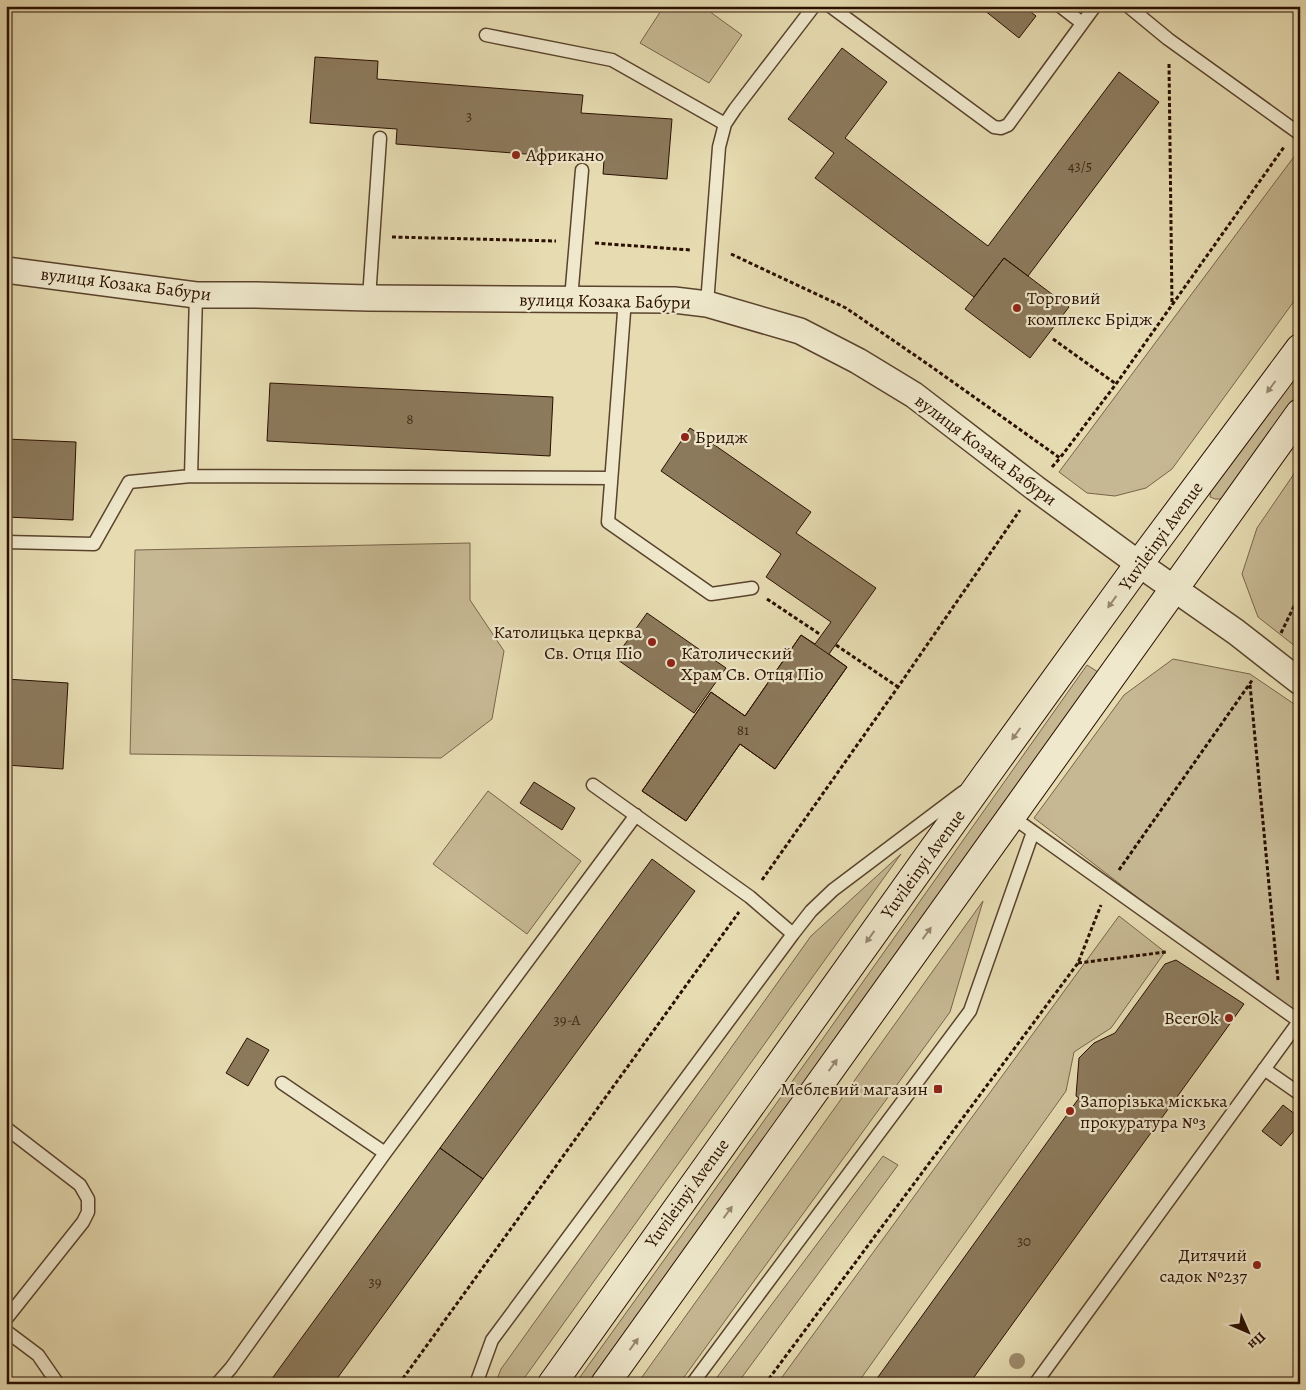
<svg xmlns="http://www.w3.org/2000/svg" width="1306" height="1390" font-family="Alegreya,serif">
<style>
.green{fill:#c6b893;stroke:#78644a}
.building{fill:#8c7a5c;stroke:#2b1000}
.lines{fill:none;stroke-linecap:round;stroke-linejoin:round}
.lane-casing{stroke:#5a432c;stroke-width:15}
.street-casing{stroke:#5a432c;stroke-width:28}
.secondary-casing{stroke:#2b1000;stroke-width:30}
.path{stroke:#2b1000;stroke-width:3;stroke-dasharray:4 2.5;stroke-linecap:butt}
.lane{stroke:#efe8cc;stroke-width:12}
.street{stroke:#efe8cc;stroke-width:25}
.secondary{stroke:#efe8cc;stroke-width:28}
.tree{fill:#9d8c6c}
.oneway{fill:#978770}
.poi-dot{fill:#8f2418;stroke:#efe8cc;stroke-width:2}
.labels{text-anchor:middle;stroke-width:4.5;stroke-linejoin:round;paint-order:stroke}
.number-label{font-size:15px;fill:#432a17}
.poi-label{font-size:18px;fill:#2b1000;stroke:#efe8cc;text-anchor:start}
.street-label{font-size:18px;fill:#2b1000;stroke:#efe8cc}
</style>
<rect width="100%" height="100%" fill="#e6dbb1"/>
<filter id="stains"><feTurbulence type="fractalNoise" baseFrequency=".004" numOctaves="4"/><feColorMatrix values="0 0 0 0 .2 0 0 0 0 .09 0 0 0 0 .02 0 0 0 .5 -.17"/></filter>
<radialGradient id="worn" r=".72"><stop offset=".6" stop-color="#630" stop-opacity="0"/><stop offset="1" stop-color="#630" stop-opacity=".3"/></radialGradient>
<!-- green -->
<path class="green" d="M664 6H702L742 35 709 83 640 43Z
M1299 150 1300 293 1172 469 1146 488 1115 496 1087 493 1059 472Z
M1300 365V393L1237 481 1221 499H1215L1210 497 1211 488Z
M1300 465V650L1258 617 1242 574 1257 528Z
M470 543V600L504 651 492 719 441 758 130 754 135 550Z
M1173 659 1250 674 1300 708V1005L1292 1016 1034 818 1124 695Z
M1087 665 1098 672 738 1176 587 1384H575L819 1044Z
M488 791 581 861 527 934 433 864Z
M901 854 520 1384H495L501 1369 811 936Z
M983 901 950 1012 679 1384H637Z
M1119 916 1165 952 1111 1028 1074 1052 1066 1091 857 1384H777Z
M883 1156 898 1165 737 1384H712Z"/>
<!-- building -->
<path class="building" d="M979 6H1023L1036 16 1019 38Z
M842 48 887 82 845 138 988 246 1119 72 1159 102 1028 276 1004 258 974 297 815 178 834 153 788 119Z
M315 57 378 61 377 79 583 95 581 113 672 119 667 179 603 174 604 160 396 144 397 129 310 123Z
M1004 258 1069 307 1030 358 965 309Z
M270 383 553 397 550 456 267 441Z
M690 428 811 512 796 533 876 588 829 654 847 667 775 769 740 744 686 821 642 791 711 692 745 716 801 635 815 644 831 622 766 577 781 554 661 471Z
M6 439 76 442 73 520 6 517Z
M647 613 726 668 694 713 615 658Z
M801 635 847 667 775 769 740 744 686 821 642 791 711 692 745 716Z
M6 679 68 683 63 769 6 765Z
M534 782 575 808 562 830 520 803Z
M652 859 695 891 483 1179 440 1148Z
M1176 960 1244 1004 1224 1032 969 1384H873L1079 1098 1076 1096 1079 1058 1094 1043 1115 1033 1165 964Z
M247 1038 269 1050 248 1086 226 1073Z
M1283 1105 1300 1118V1123L1281 1146 1262 1131Z
M440 1148 483 1179 333 1384H268Z"/>
<g class="lines">
<!-- lane casing -->
<g class="lane-casing">
<path id="lane" d="M830 6 994 127 1001 128 1008 125 1095 6
M1060 6 1082 23
M1128 6 1168 39 1300 134
M486 35 612 60 725 124
M196 295 191 476 611 478
M369 298 380 138
M571 299 582 170
M625 299 608 522 711 594 752 588
M707 304 719 147 725 124 735 109 814 6
M6 542 94 544 129 482 191 476
M593 785 750 897 793 934
M1011 816 1299 1021
M1264 1069 1300 1094
M282 1083 385 1153
M6 1128 80 1185 88 1199V1212L83 1222 6 1319
M6 1331 38 1355 58 1384
M217 1384 231 1368 385 1153 636 815
M476 1384 492 1340 793 934 811 911 833 890 963 792
M692 1384 970 1011 1033 832
M1035 1384 1300 1020"/>
</g>
<!-- street casing -->
<g class="street-casing">
<path id="street" d="M6 270 196 295H256L369 298 674 300 707 304 800 331 858 361 914 395 1035 488 1139 564 1236 632 1300 682"/>
</g>
<!-- secondary casing -->
<g class="secondary-casing">
<path id="secondary" d="M552 1384 987 774 1139 564 1300 348
M605 1384 1300 413"/>
</g>
<!-- path -->
<path class="path" d="M1169 64 1172 305
M392 237 556 241
M595 243 691 250
M731 254 846 308 929 365 1060 458 1116 384 1284 147
M1053 339 1116 384
M1052 467 1060 458
M767 599 821 635
M1281 633 1300 594
M836 645 898 687
M1250 685 1278 980
M1119 870 1253 679
M762 880 898 687 1020 510
M1078 963 1166 952
M399 1384 739 912
M765 1384 1078 963 1101 905"/>
<!-- lane -->
<use href="#lane" class="lane"/>
<!-- street -->
<use href="#street" class="street"/>
<!-- secondary -->
<use href="#secondary" class="secondary"/>
</g>
<!-- trees -->
<circle class="tree" cx="1017" cy="1361" r="8"/>
<!-- one-way arrows -->
<defs><path id="oneway-solid" d="M-6-.8H1V-3.2L6.5 0L1 3.2V.8H-6Z" transform="scale(1.25)"/></defs>
<g class="oneway">
<use href="#oneway-solid" transform="translate(1271 387) rotate(127)"/>
<use href="#oneway-solid" transform="translate(1112 602) rotate(126)"/>
<use href="#oneway-solid" transform="translate(1016 734) rotate(126)"/>
<use href="#oneway-solid" transform="translate(927 933) rotate(-54)"/>
<use href="#oneway-solid" transform="translate(870 937) rotate(126)"/>
<use href="#oneway-solid" transform="translate(833 1065) rotate(-54)"/>
<use href="#oneway-solid" transform="translate(728 1212) rotate(-54)"/>
<use href="#oneway-solid" transform="translate(634 1344) rotate(-54)"/>
</g>
<!-- markers -->
<g class="poi-dot">
<circle cx="516" cy="155" r="5"/>
<circle cx="1017" cy="308" r="5"/>
<circle cx="685" cy="437" r="5"/>
<circle cx="652" cy="642" r="5"/>
<circle cx="671" cy="663" r="5"/>
<circle cx="1229" cy="1018" r="5"/>
<rect x="933" y="1084" width="10" height="10" rx="2.5"/>
<circle cx="1070" cy="1111" r="5"/>
<circle cx="1257" cy="1265" r="5"/>
</g>
<g class="labels">
<!-- number labels -->
<g class="number-label">
<text x="469" y="121">3</text>
<text x="1080" y="171">43/5</text>
<text x="410" y="424">8</text>
<text x="743" y="735">81</text>
<text x="567" y="1025">39-А</text>
<text x="1024" y="1246">30</text>
<text x="375" y="1287">39</text>
</g>
<!-- poi labels -->
<g class="poi-label">
<text x="526" y="161">Африкано</text>
<text x="1027" y="304">Торговий<tspan x="1027" dy="21">комплекс Брідж</tspan></text>
<text x="695" y="443">Бридж</text>
<text x="642" y="638" text-anchor="end">Католицька церква<tspan x="642" dy="21">Св. Отця Піо</tspan></text>
<text x="681" y="659">Католический<tspan x="681" dy="21">Храм Св. Отця Піо</tspan></text>
<text x="1219" y="1024" text-anchor="end">BeerOk</text>
<text x="928" y="1095" text-anchor="end">Меблевий магазин</text>
<text x="1080" y="1107">Запорізька міскька<tspan x="1080" dy="21">прокуратура №3</tspan></text>
<text x="1247" y="1261" text-anchor="end">Дитячий<tspan x="1247" dy="21">садок №237</tspan></text>
</g>
<!-- street labels -->
<g class="street-label">
<text transform="translate(126 284) rotate(7)" y="6">вулиця Козака Бабури</text>
<text transform="translate(605 301) rotate(1)" y="6">вулиця Козака Бабури</text>
<text transform="translate(986 450) rotate(37)" y="6">вулиця Козака Бабури</text>
<text transform="translate(1161 536) rotate(-54)" y="6">Yuvileinyi Avenue</text>
<text transform="translate(923 864) rotate(-54)" y="6">Yuvileinyi Avenue</text>
<text transform="translate(687 1193) rotate(-54)" y="6">Yuvileinyi Avenue</text>
</g>
</g>
<!-- margin -->
<rect width="1306" height="1390" fill="none" stroke="#e6dbb1" stroke-width="25"/>
<rect x="8" y="8" width="1291" height="1375" fill="none" stroke="#2b1000" stroke-width="2.5"/>
<rect x="12" y="12" width="1281" height="1365" fill="none" stroke="#2b1000"/>
<!-- north arrow -->
<g transform="translate(1248 1332) rotate(135)" stroke="#efe8cc" stroke-width="4" paint-order="stroke">
<path d="M0-4L9 19L0 12L-9 19Z" fill="#2b1000"/>
<text y="-8" font-size="14" font-weight="bold" text-anchor="middle" fill="#2b1000">Пн</text>
</g>
<rect width="100%" height="100%" filter="url(#stains)"/>
<rect width="100%" height="100%" fill="url(#worn)"/>
</svg>
